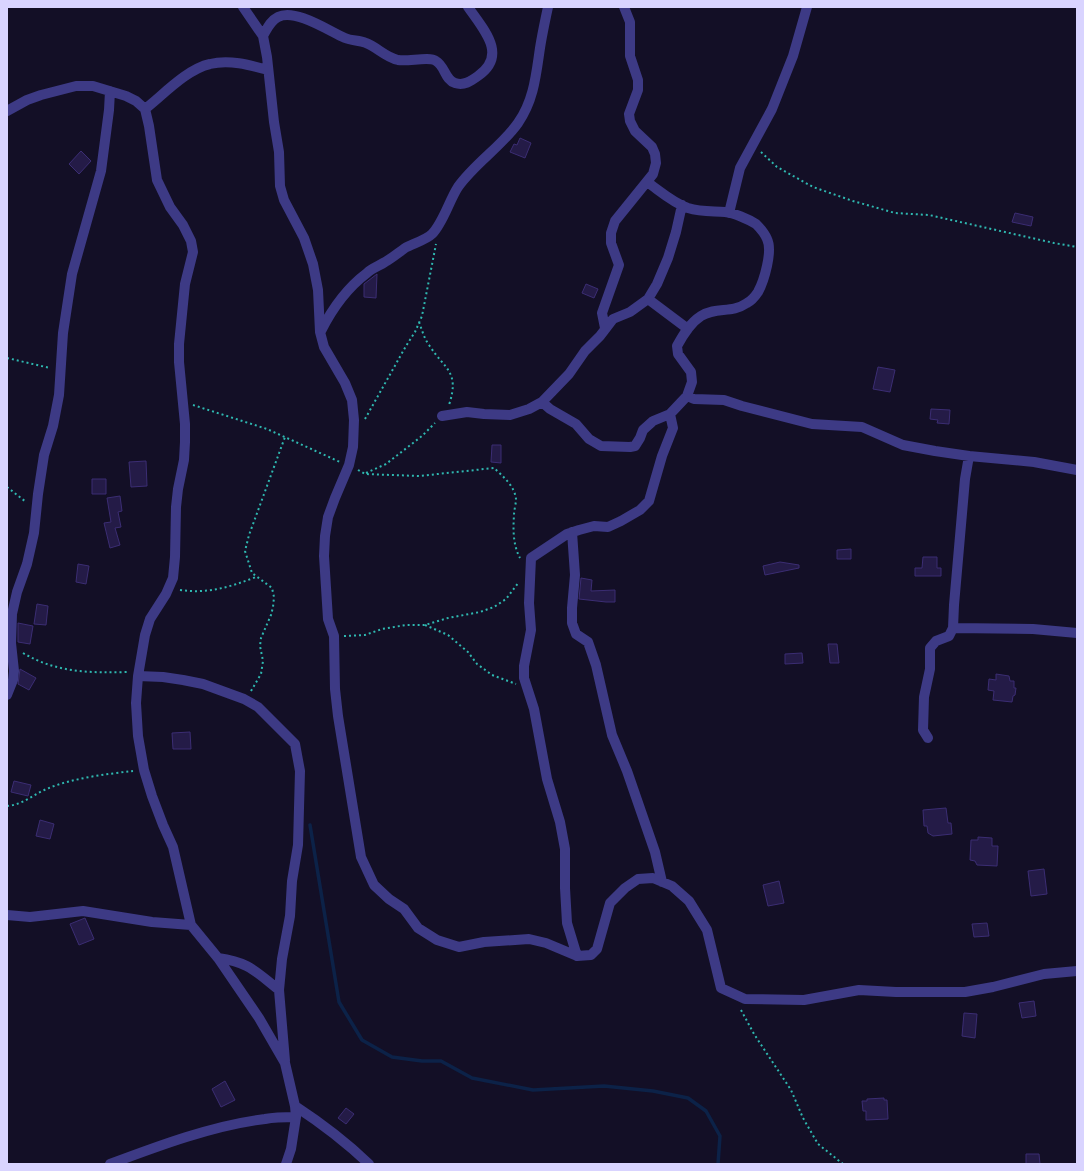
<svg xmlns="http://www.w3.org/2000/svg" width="1084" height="1171" font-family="Signika,sans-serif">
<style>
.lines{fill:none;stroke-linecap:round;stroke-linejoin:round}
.stream{stroke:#0c2248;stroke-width:3.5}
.building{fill:#241b47;stroke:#3b2d73}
.path{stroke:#2fb8b0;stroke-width:2;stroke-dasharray:2 3;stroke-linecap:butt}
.minor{stroke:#3d3a85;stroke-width:10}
</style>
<rect width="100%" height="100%" fill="#130f26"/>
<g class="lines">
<!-- stream -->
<path class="stream" d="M310 825 339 1002 362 1040 392 1057 422 1061H441L472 1078 533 1090 604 1086 653 1091 688 1098 706 1111 720 1136 718 1164"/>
</g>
<!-- building -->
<path class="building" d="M520 138 531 143 525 158 510 152 514 144 517 145Z
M81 151 91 161 79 174 69 164Z
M1015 213 1033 217 1031 226 1012 222Z
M377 274 376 298 364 297V284Z
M586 284 598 289 594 298 582 293Z
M878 367 895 370 890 392 873 389Z
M931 409 950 410 949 424 937 423 938 420 930 419Z
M492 445H501V463L491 462Z
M146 461 147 486 131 487 129 462Z
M92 479H106V494H92Z
M120 496 122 511 118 512 121 527 115 528 120 545 110 548 104 523 111 522 107 498Z
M851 549V559H837V550Z
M923 557H937V568H941V576H915V568H922Z
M780 562 799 565V568L765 575 763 566Z
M78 564 89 566 86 584 76 582Z
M581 578 592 580 591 591 615 590V602H606L579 599Z
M37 604 48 606 46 625 34 624Z
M18 623 33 626 30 644 18 642Z
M828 644H837L839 663H830Z
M802 653 803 663 785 664V654Z
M20 669 36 678 29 690 18 684Z
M996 674 1009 676 1010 681H1014V688H1016L1015 695 1013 696 1012 702 993 700 994 691 988 690 989 679 996 680Z
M190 732 191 749H173L172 733Z
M14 781 31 785 28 796 11 792Z
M946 808 948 823H951L952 834 933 836 928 833 927 826H924L923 810Z
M40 820 54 824 50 839 36 836Z
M978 837 992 838V846H998L997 866 977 865 975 861 970 860 971 840H978Z
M1044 869 1047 894 1031 896 1028 871Z
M779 881 784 903 768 906 763 885Z
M85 918 94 939 79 945 70 924Z
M987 923 989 936 974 937 972 924Z
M1034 1001 1036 1016 1022 1018 1019 1003Z
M964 1013 977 1014 975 1038 962 1036Z
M225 1081 235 1100 221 1107 212 1089Z
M884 1098V1100H887L888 1119 866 1120V1111H863L862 1101H867V1099Z
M346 1108 354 1114 346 1124 338 1118Z
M1026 1154H1039L1040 1164H1026Z"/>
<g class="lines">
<!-- path -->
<path class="path" d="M761 152 777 167 813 187 853 201 895 213 929 215 1054 243 1077 247
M419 322C422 330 424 338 429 345 445 370 460 371 449 405
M7 358 50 368
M193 405 267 429 340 462
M365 419 406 346 415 332 422 316 436 244
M358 470 365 474 419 476 494 468C503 476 515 487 516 499 516 504 514 510 514 515 513 530 513 545 520 558
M366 473 386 464 422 436 435 423
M7 487 26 502
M180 590C208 594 230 587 256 577
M425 625 448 635 468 652 477 664 492 675 516 684
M344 636 365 635 382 629 406 625H425L448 618 480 612 494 607 506 599 519 582
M23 653C57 673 90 673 129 672
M251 691 261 674 263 661 260 646 261 638 271 615 273 607 274 597 272 588 252 573 245 551 249 535 285 437
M7 806C23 805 35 793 49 788 73 778 107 774 133 771
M741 1010 754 1034 791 1090 803 1118 818 1144 843 1164"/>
<!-- minor -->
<path class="minor" d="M243 7 263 36 267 57 274 122 279 152 280 186 284 200 304 238 313 264 318 290 320 332 324 347 345 383 352 400 354 420 353 447 349 465 335 498 328 517 325 536 324 556 328 619 334 636 335 689 338 716 361 857 374 885 389 899 404 909 418 928 437 940 459 947 484 942 529 939 546 943 577 956 591 955 597 949 610 903 625 888 638 879 653 878 672 886 689 901 707 930 721 988 745 999 804 1000 859 990 896 992H965L993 987 1044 974 1077 971
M263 36C267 29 270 21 278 17 295 8 329 31 345 38 352 41 359 40 366 43 377 47 385 57 398 60 408 62 429 56 436 61 445 66 445 80 455 83 464 86 471 81 478 76 508 55 484 30 468 7
M145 109C163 95 187 69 210 64 229 59 250 65 268 70
M7 111 27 100 41 95 76 86H93L126 96 136 101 145 109 149 126 157 180 170 207 183 225 191 241 193 252 185 284 179 344V362L185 424V442L184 460 178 489 176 507 175 557 173 578 166 594 150 619 145 635 138 676 136 703 138 736 144 770 152 796 163 825 173 847 191 925 218 958 259 1018 285 1063 295 1106 296 1117 291 1149 286 1164
M729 213 740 168 772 109 793 56 807 7
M648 299 688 329
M605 328 602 313 619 265 611 243V233L615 221 653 174 656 163 655 154 652 147 635 131 630 121 629 114 638 90V80L630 56V22L624 7
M321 331C332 309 347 288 367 273 372 268 379 266 385 262 392 258 398 253 405 248 412 244 426 240 432 234 443 223 449 201 458 187 475 163 501 147 518 123 534 100 536 75 540 48 542 35 545 21 548 7
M687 396 694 399 724 400 742 406 812 424 862 427 903 445 935 451 969 456 1034 462 1077 470
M542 402 550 409 576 424 589 439 601 446 630 447 635 446 640 438 643 430 653 421 670 414 687 396 692 382 691 372 678 354 677 346C683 335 690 323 701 316 717 306 731 314 747 303 751 301 756 295 758 292 764 281 773 251 767 239 765 234 759 227 756 224 748 219 734 213 725 212 712 211 701 212 688 208 673 203 660 191 647 182
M442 416 467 412 484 414 510 415 529 409 542 402 569 374 585 351 600 336 613 319 630 312 648 299 657 284 668 258 676 232 682 205
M572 532 575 575 572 608V623L576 634 588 642 596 665 612 735 627 771 655 852 662 882
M953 628 1033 629 1077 633
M138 676 163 677 183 680 203 684 244 699 258 707 295 744 300 771 298 845 292 881 290 916 282 959 279 990 285 1061
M7 695 13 680 14 671 11 643 12 614 17 592 27 564 34 533 38 494 44 455 53 426 59 395 63 333 72 274 101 171 109 110 110 91
M928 738 923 730 924 697 930 669V648L936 641 949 636 953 628 954 605 965 479 969 456
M7 915 30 917 83 911 152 922 191 925
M577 956 567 923 565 888V849L560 822 547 779 534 709 524 678V666L531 630 529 603 531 558 567 534 579 530 594 526 608 527 621 521 640 510 649 501 662 456 673 428 670 414
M218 958C249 962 256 972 279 990
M295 1106C321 1123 346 1142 369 1164
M110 1164C158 1146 214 1125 265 1119 275 1117 286 1117 296 1117"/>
</g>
<!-- border -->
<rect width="1084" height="1171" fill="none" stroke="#d9d4ff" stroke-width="16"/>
</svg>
